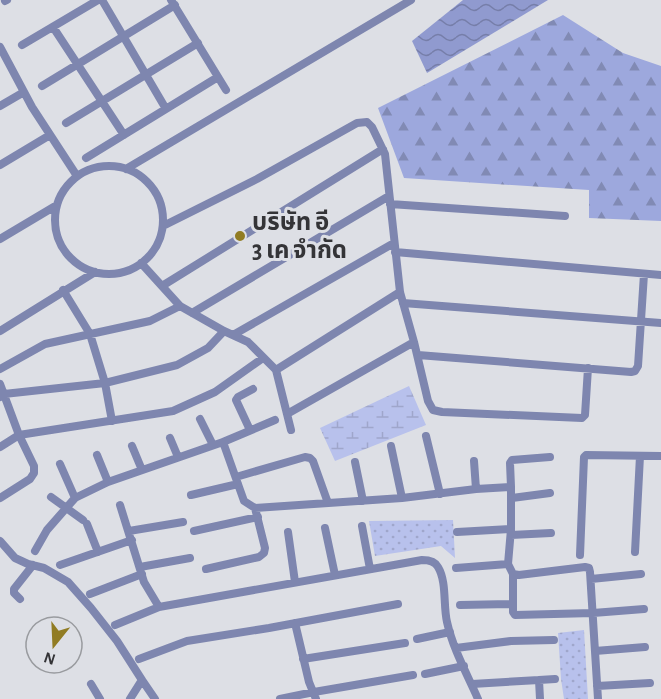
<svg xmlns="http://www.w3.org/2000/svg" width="661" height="699" font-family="'Alegreya Sans','Noto Sans Thai',sans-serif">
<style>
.forest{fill:url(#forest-firs)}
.wetland{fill:url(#wetland-marsh)}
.garden{fill:url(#garden-dots)}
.water{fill:url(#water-waves)}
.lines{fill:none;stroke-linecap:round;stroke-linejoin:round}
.minor{stroke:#7e86af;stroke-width:8}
.poi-dot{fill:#917c23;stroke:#dddfe5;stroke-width:2}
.labels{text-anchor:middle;stroke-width:6;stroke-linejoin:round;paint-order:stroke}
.poi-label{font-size:24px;font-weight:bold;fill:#343437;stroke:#dddfe5;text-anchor:start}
</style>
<defs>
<pattern id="forest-firs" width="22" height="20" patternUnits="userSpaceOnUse" patternTransform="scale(1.5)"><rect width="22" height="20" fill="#9da8dd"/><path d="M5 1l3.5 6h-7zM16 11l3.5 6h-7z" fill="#818ab4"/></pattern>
<pattern id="wetland-marsh" width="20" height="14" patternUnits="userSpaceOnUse" patternTransform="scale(1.5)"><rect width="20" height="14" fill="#b8c1ec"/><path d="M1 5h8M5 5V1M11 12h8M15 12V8" fill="none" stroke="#9fa6cb"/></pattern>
<pattern id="garden-dots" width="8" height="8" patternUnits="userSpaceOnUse" patternTransform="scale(1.5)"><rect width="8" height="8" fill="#b8c1ec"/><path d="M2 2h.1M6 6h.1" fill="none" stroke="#9fa6cb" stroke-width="1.8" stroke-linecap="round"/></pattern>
<pattern id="water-waves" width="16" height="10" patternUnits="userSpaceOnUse" patternTransform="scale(1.5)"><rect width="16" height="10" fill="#909acf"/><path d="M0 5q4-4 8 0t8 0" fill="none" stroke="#767ea9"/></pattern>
</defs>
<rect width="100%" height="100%" fill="#dddfe5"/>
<!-- forest -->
<path class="forest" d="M563 15 623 53 661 66V221L589 218V190L404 178 378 108Z"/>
<!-- wetland -->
<path class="wetland" d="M409 386 426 425 335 461 320 428Z"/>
<!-- garden -->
<path class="garden" d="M453 520 455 558 441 546 375 556 369 521Z
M584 630 588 699H564L561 679 558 633Z"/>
<!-- water -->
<path class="water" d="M463 0H548L427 73 412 41Z"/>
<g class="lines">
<!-- minor -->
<path class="minor" d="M102 0 166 109
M171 0 226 90
M5 1 7 0
M53 27 124 135
M22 45 98 0
M0 47 32 107 77 176
M42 86 175 5
M0 106 24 92
M66 123 198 43
M86 158 218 77
M0 165 50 135
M55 220a54 54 0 1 1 108 0a54 54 0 1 1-108 0Z
M126 169 411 0
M390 204 565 216
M163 226 257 179 357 123 367 122 372 127 385 154 400 292 414 342 428 401 433 410 442 412 582 418 585 415 588 368
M0 239 57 205
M395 252 661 275
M141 263 180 306 224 331 248 342 276 370 291 430
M162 286 383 149
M63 290 90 334 105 383 112 421
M403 303 661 323
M192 313 389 196
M0 331 95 272
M233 335 394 243
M418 355 631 372 635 371 638 366 644 274
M0 369 45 344 150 321 180 306
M276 370 400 292
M0 384 19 435 34 466V473L30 479 0 498
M0 397 4 394 105 383 177 365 208 348 224 331
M287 414 414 342
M200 419 213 445
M250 430 236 400 238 397 253 389
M426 436 440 494
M170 438 178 457
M223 442 275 420
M132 446 142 470
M391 446 402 498
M0 447 19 435 173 411 215 392 263 358
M97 455 108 482
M474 461 476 489
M355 462 363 501
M60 464 75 498
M236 477 305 457 310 458 313 461 328 503
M511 487 510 463 512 460 550 457
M191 495 238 484
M51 497 83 520
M512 498 550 493
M120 505 144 582 159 607
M87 524 98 552
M362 526 370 569
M325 528 335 575
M129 531 183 522
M194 531 258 517
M288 532 295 582
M457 532 511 529
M511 535 551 533
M0 541 15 558 28 564 44 568 68 582 91 608 117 641 142 680 130 699
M35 551 47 530 75 498 108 482 223 442 244 501 255 508 402 498 476 489 511 487V529L508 564 513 574 519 575 585 567 589 568 590 572 598 699
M635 552 640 456
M580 555 584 457 586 455 661 456
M60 565 132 540
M140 567 190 558
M456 568 508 564
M206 569 259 557 264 553 265 548 255 508
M513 574V612L515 615 593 613 644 609
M591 579 641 574
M90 594 142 574
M20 599 14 593V589L33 565
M460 605 513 604
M295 623 309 682 316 699
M115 625 159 607 422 560C429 560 435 561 438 567 447 582 443 605 447 622 453 649 467 674 478 699
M417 639 450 632
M456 648 511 641 554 640
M595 651 645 647
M139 659 187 641 269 628 398 604
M303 659 405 643
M425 674 464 666
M142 680 155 699
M539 680 555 679
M91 684 100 699
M472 684 539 680 540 699
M597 686 650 683
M280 699 314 692 413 675"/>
</g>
<!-- markers -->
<circle class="poi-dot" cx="240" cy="236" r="6"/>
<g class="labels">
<!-- poi labels -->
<g class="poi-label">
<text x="252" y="230">บริษัท อี<tspan x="252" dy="28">3 เค จำกัด</tspan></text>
</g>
</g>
<!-- north arrow -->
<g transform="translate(54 645) rotate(198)"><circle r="28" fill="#dddfe5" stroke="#999b9f" stroke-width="1.5"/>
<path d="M0-4.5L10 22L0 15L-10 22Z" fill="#917c23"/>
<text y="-9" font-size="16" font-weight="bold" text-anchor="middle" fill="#343437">N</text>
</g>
</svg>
